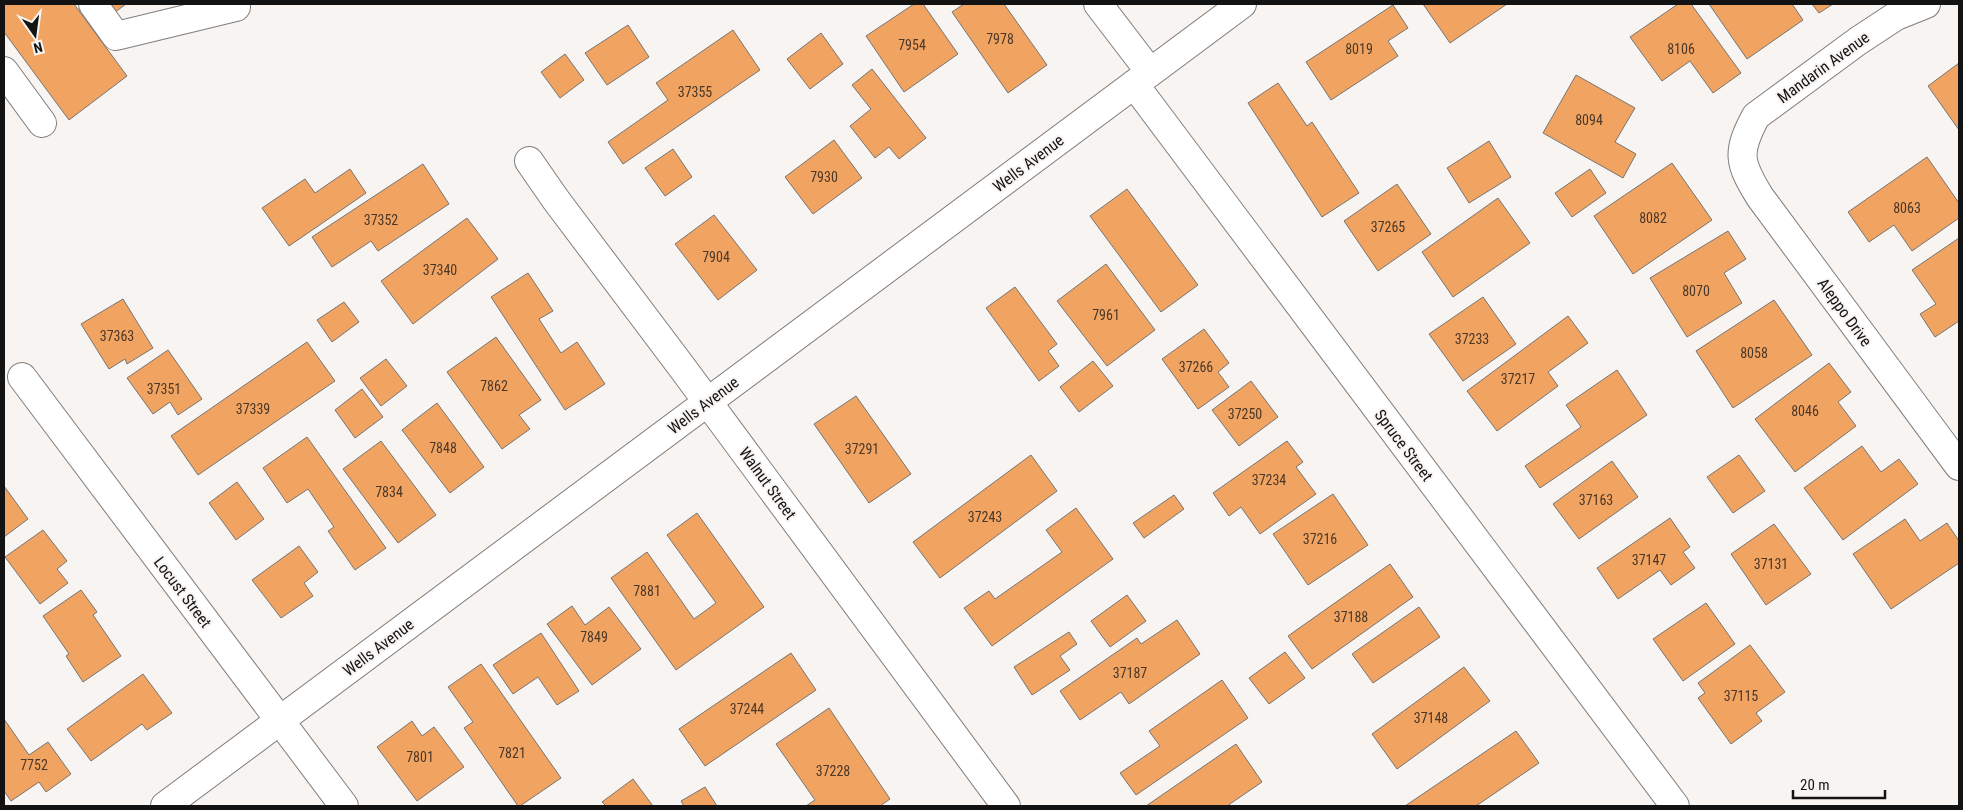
<svg xmlns="http://www.w3.org/2000/svg" width="1963" height="810" font-family="'Roboto Condensed',sans-serif">
<style>
.building{fill:#f1a462;stroke:#777472}
.lines{fill:none;stroke-linecap:round;stroke-linejoin:round}
.minor-casing{stroke:#807d7b;stroke-width:30}
.minor{stroke:#fff;stroke-width:28}
.labels{text-anchor:middle;stroke-width:4;stroke-linejoin:round;paint-order:stroke}
.number-label{font-size:14px;fill:#4b3727}
.street-label{font-size:16px;fill:#141313;stroke:#f7f4f2}
</style>
<rect width="100%" height="100%" fill="#f7f4f2"/>
<!-- building -->
<path class="building" d="M4 4H74L127 76 69 120 4 32Z
M107 4H126L114 13Z
M914 4H923L958 54 904 92 866 36Z
M964 4H1004L1047 65 1008 93 952 12Z
M1423 4H1507L1450 43Z
M1678 4H1691L1741 73 1713 93 1690 61 1662 81 1630 37Z
M1709 4H1792L1803 20 1747 59Z
M1812 4H1833L1819 13Z
M1393 5 1408 28 1388 41 1398 56 1331 100 1306 62Z
M628 25 649 57 607 85 585 53Z
M733 30 760 70 623 164 608 142 668 100 656 83Z
M821 33 843 64 810 89 787 59Z
M565 54 584 80 560 98 541 72Z
M1959 63V130L1928 86Z
M872 69 926 138 899 159 889 147 875 158 850 126 871 109 852 85Z
M1576 75 1635 108 1615 142 1636 154 1623 178 1543 133Z
M1278 83 1307 126 1312 122 1359 193 1322 217 1248 103Z
M834 140 862 178 813 214 785 177Z
M1489 141 1511 177 1469 203 1447 168Z
M673 149 692 177 665 196 645 168Z
M1927 157 1959 203V218L1912 251 1894 225 1869 242 1848 212Z
M1672 163 1712 220 1633 274 1594 216Z
M423 164 449 204 378 251 371 241 332 267 312 237Z
M350 169 366 193 289 246 262 208 305 179 315 193Z
M1590 169 1606 193 1572 217 1555 193Z
M1397 184 1431 234 1378 271 1344 221Z
M1127 189 1198 285 1161 312 1090 216Z
M1498 198 1530 243 1453 297 1422 252Z
M714 215 757 270 718 300 675 244Z
M467 218 498 259 413 324 381 281Z
M1728 231 1746 259 1724 273 1742 303 1687 337 1650 278Z
M1959 238V321L1935 337 1920 314 1936 304 1912 270Z
M1106 264 1155 330 1107 366 1057 301Z
M528 273 553 311 539 319 561 353 577 342 605 384 565 410 491 297Z
M1015 287 1057 344 1048 351 1059 366 1039 381 986 308Z
M1483 297 1516 344 1463 381 1429 334Z
M123 299 153 348 127 364 125 359 109 369 81 324Z
M1774 300 1812 355 1733 408 1696 351Z
M344 302 359 322 332 342 317 320Z
M1568 316 1588 343 1548 372 1558 386 1497 431 1467 391Z
M1204 329 1229 363 1218 372 1229 387 1198 409 1162 359Z
M496 337 541 400 519 415 530 429 502 449 447 372Z
M307 342 335 381 198 475 171 436Z
M168 350 202 399 178 415 170 402 153 414 127 378Z
M386 359 407 386 381 406 360 378Z
M1093 361 1113 386 1079 412 1060 387Z
M1829 363 1851 392 1838 402 1856 426 1795 472 1755 419Z
M1617 370 1647 415 1540 488 1525 466 1581 427 1566 405Z
M1251 381 1278 417 1239 446 1212 410Z
M362 389 383 417 355 438 335 410Z
M856 396 911 474 869 503 814 424Z
M437 403 484 467 450 493 402 430Z
M307 437 386 548 355 570 328 531 334 527 308 489 287 503 263 468Z
M381 441 436 515 398 543 343 469Z
M1287 441 1303 462 1296 467 1316 494 1260 534 1241 507 1229 516 1213 493Z
M1862 446 1881 472 1899 459 1918 484 1843 540 1804 488Z
M1031 455 1057 491 940 578 913 542Z
M1739 455 1765 491 1733 513 1707 477Z
M1612 461 1638 497 1579 539 1553 504Z
M237 482 264 519 236 540 209 503Z
M4 486 28 519 4 537Z
M1333 494 1368 545 1308 585 1273 534Z
M1174 495 1184 509 1144 538 1133 523Z
M1076 508 1113 559 992 646 964 608 989 591 995 599 1062 552 1046 530Z
M697 513 764 607 676 670 611 578 647 552 694 619 716 603 667 535Z
M1670 518 1690 547 1683 552 1695 568 1671 585 1660 570 1618 599 1597 568Z
M1905 519 1920 541 1947 523 1959 541V563L1891 609 1853 554Z
M1774 524 1811 574 1766 605 1731 554Z
M43 530 67 561 57 569 68 583 40 604 5 557Z
M299 546 318 572 304 583 313 596 281 618 252 580Z
M1390 564 1413 597 1312 669 1288 636Z
M81 590 97 612 93 615 121 656 83 682 66 656 69 654 43 616Z
M1127 595 1146 621 1110 647 1091 621Z
M1706 603 1735 644 1683 681 1653 639Z
M572 606 585 625 609 607 641 649 592 685 547 624Z
M1419 607 1440 637 1373 683 1352 654Z
M1177 620 1200 654 1129 704 1121 692 1080 720 1060 691 1137 638 1141 644Z
M1069 632 1077 644 1060 656 1070 670 1032 695 1014 667Z
M541 633 579 691 557 705 538 677 513 694 493 665Z
M1750 645 1785 692 1756 713 1762 721 1731 744 1698 698 1705 693 1698 683Z
M1285 652 1305 678 1269 704 1249 678Z
M791 653 816 690 705 766 679 729Z
M481 664 561 778 520 806H518L464 728 473 722 448 687Z
M1464 667 1490 701 1397 769 1372 734Z
M143 674 172 713 147 730 142 724 91 761 67 729Z
M1222 680 1248 718 1136 795 1120 773 1160 746 1149 731Z
M829 708 890 799 880 806H806L815 800 776 744Z
M4 719 29 755 48 742 71 774 46 792 39 782 11 801 4 791Z
M412 721 422 736 434 727 464 767 417 801 377 747Z
M1516 731 1539 763 1476 806H1405Z
M1236 744 1262 782 1227 806H1146Z
M633 779 653 806H606L602 802Z
M705 787 717 806H684L681 801Z"/>
<g class="lines">
<!-- minor casing -->
<g class="minor-casing">
<path id="minor" d="M93 4 116 36 236 7 233 4
M1098 4 1150 72
M1926 4 1896 16 1858 41 1756 116C1736 153 1739 163 1760 197L1959 466
M4 71 42 123
M1134 84 1675 806
M529 161 556 200 681 366 1006 806
M22 377 344 806
M165 806 1242 4"/>
</g>
<!-- minor -->
<use href="#minor" class="minor"/>
</g>
<g class="labels">
<!-- number labels -->
<g class="number-label">
<text x="1000" y="44">7978</text>
<text x="912" y="50">7954</text>
<text x="1359" y="54">8019</text>
<text x="1681" y="54">8106</text>
<text x="695" y="97">37355</text>
<text x="1589" y="125">8094</text>
<text x="824" y="182">7930</text>
<text x="1907" y="213">8063</text>
<text x="1653" y="223">8082</text>
<text x="381" y="225">37352</text>
<text x="1388" y="232">37265</text>
<text x="716" y="262">7904</text>
<text x="440" y="275">37340</text>
<text x="1696" y="296">8070</text>
<text x="1106" y="320">7961</text>
<text x="117" y="341">37363</text>
<text x="1472" y="344">37233</text>
<text x="1754" y="358">8058</text>
<text x="1196" y="372">37266</text>
<text x="1518" y="384">37217</text>
<text x="494" y="391">7862</text>
<text x="164" y="394">37351</text>
<text x="253" y="414">37339</text>
<text x="1805" y="416">8046</text>
<text x="1245" y="419">37250</text>
<text x="443" y="453">7848</text>
<text x="862" y="454">37291</text>
<text x="1269" y="485">37234</text>
<text x="389" y="497">7834</text>
<text x="1596" y="505">37163</text>
<text x="985" y="522">37243</text>
<text x="1320" y="544">37216</text>
<text x="1649" y="565">37147</text>
<text x="1771" y="569">37131</text>
<text x="647" y="596">7881</text>
<text x="1351" y="622">37188</text>
<text x="594" y="642">7849</text>
<text x="1130" y="678">37187</text>
<text x="1741" y="701">37115</text>
<text x="747" y="714">37244</text>
<text x="1431" y="723">37148</text>
<text x="512" y="758">7821</text>
<text x="420" y="762">7801</text>
<text x="34" y="770">7752</text>
<text x="833" y="776">37228</text>
</g>
<!-- street labels -->
<g class="street-label">
<text transform="translate(1823 67) rotate(-36)" y="6">Mandarin Avenue</text>
<text transform="translate(1028 163) rotate(-37)" y="6">Wells Avenue</text>
<text transform="translate(1845 312) rotate(54)" y="6">Aleppo Drive</text>
<text transform="translate(703 405) rotate(-37)" y="6">Wells Avenue</text>
<text transform="translate(1404 445) rotate(53)" y="6">Spruce Street</text>
<text transform="translate(768 483) rotate(54)" y="6">Walnut Street</text>
<text transform="translate(183 592) rotate(53)" y="6">Locust Street</text>
<text transform="translate(378 647) rotate(-37)" y="6">Wells Avenue</text>
</g>
</g>
<!-- border -->
<rect width="1963" height="810" fill="none" stroke="#141313" stroke-width="10"/>
<!-- north arrow -->
<g transform="translate(35 35) rotate(166)" stroke="#f7f4f2" stroke-width="4" paint-order="stroke">
<path d="M0-4L9 19L0 12L-9 19Z" fill="#141313"/>
<text y="-8" font-size="14" font-weight="bold" text-anchor="middle" fill="#141313">N</text>
</g>
<!-- scale -->
<path d="M1793 790v8h92v-8" fill="none" stroke="#141313" stroke-width="2.5"/>
<text x="1800" y="790" font-size="15" fill="#141313" stroke="#f7f4f2" stroke-width="4" paint-order="stroke">20 m</text>
</svg>
